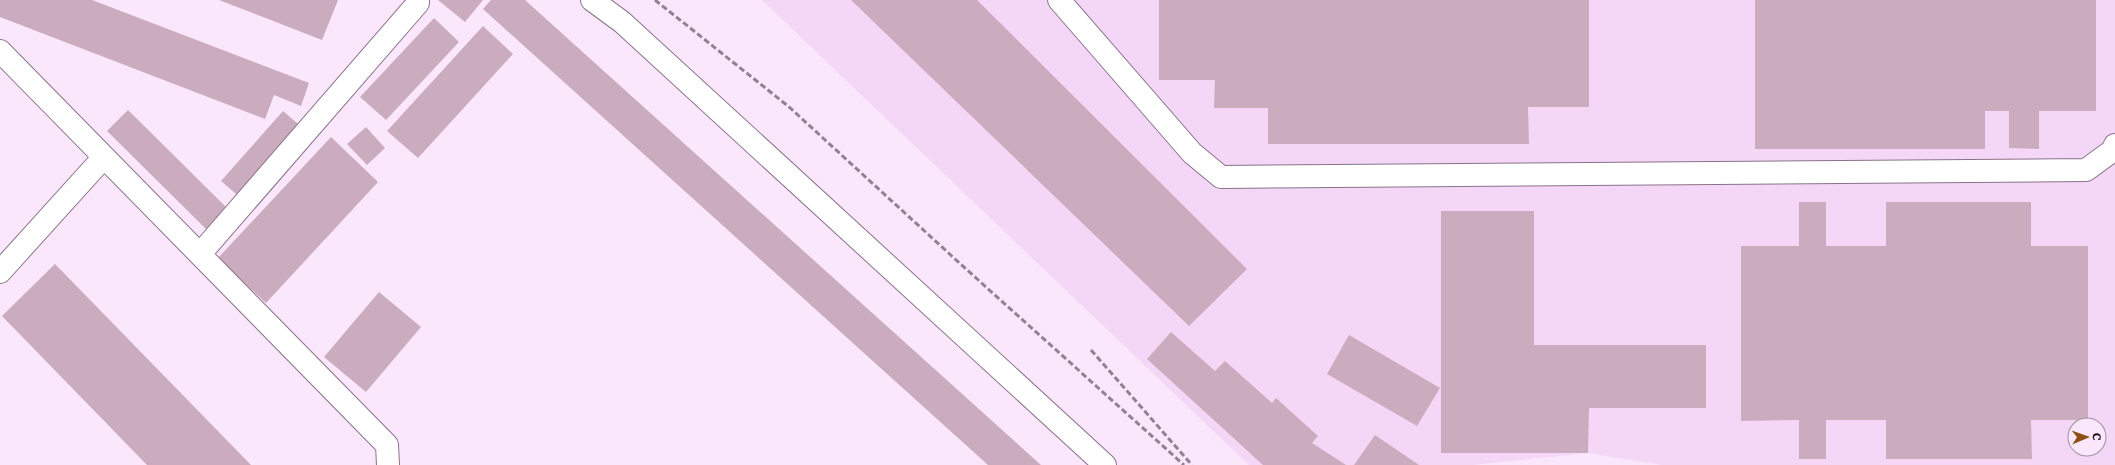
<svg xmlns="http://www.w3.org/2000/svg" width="2115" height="465" font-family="Literata,serif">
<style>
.built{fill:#f4d6f6;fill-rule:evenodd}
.building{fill:#cbacbe}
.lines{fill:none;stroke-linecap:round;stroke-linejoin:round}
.minor-casing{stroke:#89738b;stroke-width:24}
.minor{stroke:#fff;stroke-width:22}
.rail{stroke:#918292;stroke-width:3;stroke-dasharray:6 3;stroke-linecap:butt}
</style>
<rect width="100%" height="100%" fill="#fbe7fc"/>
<!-- built -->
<path class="built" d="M762 0H2115V465H1662L1588 453 1472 465H1249ZM2075 425H2099V449H2075Z"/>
<!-- building -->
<path class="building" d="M0 0H92L309 83 301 106 274 95 265 119 0 17Z
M219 0H338L322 40Z
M438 0H483L465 22Z
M491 0H525L1041 465H988L483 9Z
M851 0H977L1247 269 1189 326Z
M1159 0H1589V107H1528L1529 144H1268V108H1214L1215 80H1159Z
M1755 0H2096V111H2039V149L2009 148V111H1985V149H1755Z
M434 18 459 42 386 120 360 97Z
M483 26 513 54 418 158 387 131Z
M128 110 228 209 207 230 107 131Z
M283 111 304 129 242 199 221 181Z
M366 127 385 148 367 165 347 144Z
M331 137 378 182 266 303 218 258Z
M1799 202H1826V246H1886V202H2031V246H2088V420H2031L2032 459H1886V420H1826V459H1799V420L1741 421V246H1799Z
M1441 211H1534V345H1706V408H1589L1588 453H1441Z
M55 264 251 465H147L2 316Z
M379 292 421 327 366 392 324 357Z
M1171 332 1215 371 1225 361 1272 403 1276 398 1318 436 1312 443 1346 465H1263L1147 359Z
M1349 335 1440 388 1417 426 1327 374Z
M1375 435 1419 465H1354Z"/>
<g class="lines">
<!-- minor casing -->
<g class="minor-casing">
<path id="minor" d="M592 0 622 22 1105 465
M1059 0 1192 153 1221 177 2086 170 2112 151 2115 145
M0 51 387 445 388 465
M200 254 418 3V0
M0 272 104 157"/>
</g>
<!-- minor -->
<use href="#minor" class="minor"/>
<!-- rail -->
<path class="rail" d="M655 0 788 106 966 269 1184 465
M1091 350 1192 465"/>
</g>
<!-- north arrow -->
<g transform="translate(2087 437) rotate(88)"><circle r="19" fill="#fbe7fc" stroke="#9f90a0"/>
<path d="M0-3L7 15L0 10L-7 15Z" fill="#8d4f15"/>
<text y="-6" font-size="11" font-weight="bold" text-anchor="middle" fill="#150d16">С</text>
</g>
</svg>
